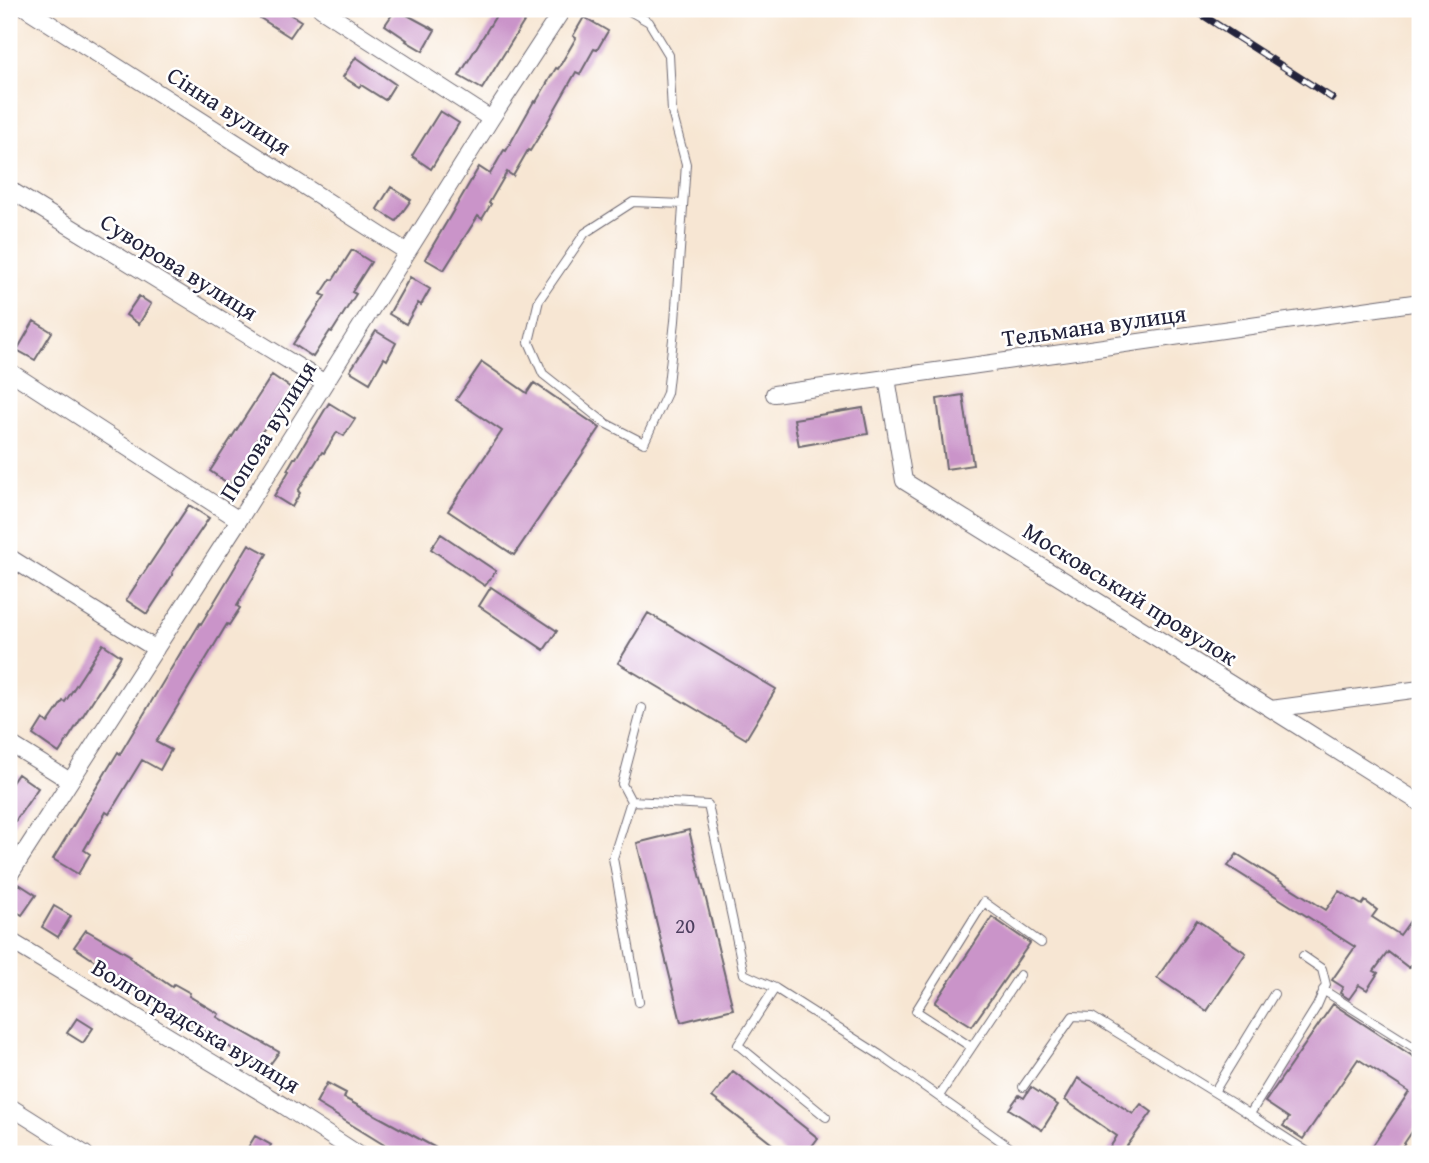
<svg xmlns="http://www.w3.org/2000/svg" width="1429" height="1163" font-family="'Gentium Book Plus',serif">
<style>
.building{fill:#ca94c9}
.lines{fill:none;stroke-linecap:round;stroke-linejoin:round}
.service-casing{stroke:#6d6770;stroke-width:10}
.minor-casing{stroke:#6d6770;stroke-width:18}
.service{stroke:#fff;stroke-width:8}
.minor{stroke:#fff;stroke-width:16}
.rail-casing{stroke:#22223b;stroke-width:7}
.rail{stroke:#fff;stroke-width:4.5;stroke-dasharray:13;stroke-linecap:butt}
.labels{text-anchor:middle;stroke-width:5;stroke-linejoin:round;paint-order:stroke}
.number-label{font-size:21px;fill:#4c3e5e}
.street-label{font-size:24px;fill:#22223b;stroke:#fff}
</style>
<rect width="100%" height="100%" fill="#fff"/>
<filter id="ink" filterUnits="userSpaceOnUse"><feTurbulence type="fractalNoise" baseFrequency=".0143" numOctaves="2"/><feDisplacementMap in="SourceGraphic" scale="14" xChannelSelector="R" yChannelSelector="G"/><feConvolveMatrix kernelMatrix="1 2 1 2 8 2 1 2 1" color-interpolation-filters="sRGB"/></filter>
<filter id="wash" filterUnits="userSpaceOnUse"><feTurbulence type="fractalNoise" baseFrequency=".00686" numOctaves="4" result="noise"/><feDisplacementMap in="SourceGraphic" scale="28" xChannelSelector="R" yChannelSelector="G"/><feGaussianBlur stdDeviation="1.57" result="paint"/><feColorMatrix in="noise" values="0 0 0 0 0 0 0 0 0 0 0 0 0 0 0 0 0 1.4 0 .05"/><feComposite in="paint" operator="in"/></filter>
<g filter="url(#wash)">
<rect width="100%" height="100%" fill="#f7e6d3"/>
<g id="blocks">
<!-- building -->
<path class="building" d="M246 9H281L301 21 290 37Z
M396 9 435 30 423 51 406 41 407 40 385 25Z
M500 9H532L482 89 459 76Z
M584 17 608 31 597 50 594 49 580 74 576 72 543 130 530 151 528 150 513 176 507 172 489 203 491 204 482 219 478 216 444 270 425 259 479 167 490 174 504 150 506 151 534 101 536 102 556 68 558 69 576 38 573 36Z
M356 57 395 84 385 100 361 85 359 87 343 77Z
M440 111 459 123 431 169 412 156Z
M391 187 411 200 396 221 377 209Z
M352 250 371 262 352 292 356 294 332 332 330 331 313 357 293 344 325 296 321 294 331 279 333 280Z
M410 277 430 289 421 305 418 303 406 324 389 314Z
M139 296 151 304 139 324 126 315Z
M34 321 52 332 35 360 17 350Z
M376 331 396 343 387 360 384 358 370 383 350 371Z
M482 362 527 393 534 383 600 428 514 555 448 511 502 431 456 400Z
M272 375 291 388 252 447 254 449 229 484 210 471Z
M963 395 973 465 946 469 937 399Z
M329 403 355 419 344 436 337 432 324 453 322 452 298 491 300 493 292 507 274 496 289 471 287 470 294 458H296Z
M863 408 868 434 799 446 794 419Z
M189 505 209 518 172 573 173 574 147 614 126 600Z
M441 534 496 571 485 586 431 549Z
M249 544 267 554 237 606 240 608 229 625 227 624 156 742 171 750 160 770 142 760 109 814 106 812 84 850 90 854 78 874 53 859 118 752 120 754 184 647 185 648 200 623 201 624Z
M491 587 557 631 544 650 479 606Z
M648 613 776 689 746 739 618 663Z
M103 644 121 656 59 753 33 735 43 719 48 723 63 701 65 702Z
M18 774 38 788 9 830V787Z
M689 830 733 1009 681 1022 637 843Z
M1237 854 1326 910 1339 891 1362 905 1365 901 1377 910 1372 917 1400 935 1413 917 1420 922V952L1409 968 1388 952 1374 971 1378 973 1367 990 1359 985 1349 999 1340 993 1343 987 1332 980 1355 947 1228 866Z
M19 884 36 895 22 915 9 907V901Z
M54 906 71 916 58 937 42 927Z
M992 917 1030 943 972 1026 935 1003Z
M1197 920 1246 953 1207 1011 1157 978Z
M86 930 131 956 130 958 172 987 174 984 190 993 189 996 219 1014 217 1017 279 1052 266 1070 177 1014 151 1000 129 985 131 983 107 969 74 947Z
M1333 1004 1420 1061V1099L1415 1108 1420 1111V1120L1397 1154H1367L1409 1092 1358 1059 1303 1139 1283 1126 1289 1118 1265 1102Z
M77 1018 93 1028 83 1043 67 1033Z
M733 1071 818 1138 806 1154H785L712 1097Z
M1078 1078 1133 1114 1141 1104 1152 1112 1121 1154H1106L1117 1136 1065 1100Z
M327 1083 346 1093 344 1098 447 1154H399L316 1103Z
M1031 1087 1058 1105 1042 1130 1009 1109 1019 1095 1024 1098Z
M255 1136 271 1145 266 1154H244Z"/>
</g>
</g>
<g filter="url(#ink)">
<use href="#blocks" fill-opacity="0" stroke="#6d6770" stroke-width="2"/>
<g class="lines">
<!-- service casing -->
<g class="service-casing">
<path id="service" d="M626 9 649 22 669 55 672 112 686 164 675 321 667 393 644 443 605 423 543 374 529 342 539 300 585 233 633 202 683 204
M642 708 622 784 631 801 708 805 744 974 775 988
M631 801 613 858 639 1002
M1323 990 1420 1051
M971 1047 916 1011 984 902 1041 943
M1023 1087 1073 1016 1092 1017 1235 1105 1311 1154
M1214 1092 1274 994
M939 1096 1020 975
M1250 1114 1317 1006 1326 985 1322 969 1303 956
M826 1117 738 1045 775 988 880 1055 1019 1154"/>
</g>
<!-- minor casing -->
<g class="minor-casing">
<path id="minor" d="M27 9 407 252
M321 9 491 119
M9 189 325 383
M9 371 239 520
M887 378 904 481 1271 709 1420 803
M774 394 1420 302
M9 557 156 649
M1271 709 1420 689
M9 743 70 781
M9 876 239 520 491 119 563 9
M9 940 284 1106 358 1154
M9 1106 85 1154"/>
</g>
<!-- service -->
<use href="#service" class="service"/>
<!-- minor -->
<use href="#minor" class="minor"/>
<!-- rail casing -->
<g class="rail-casing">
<path id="rail" d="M1193 9 1332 98"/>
</g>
<!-- rail -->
<use href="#rail" class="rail"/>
</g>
</g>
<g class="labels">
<!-- number labels -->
<g class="number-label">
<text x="685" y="933">20</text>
</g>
<!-- street labels -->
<g class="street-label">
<text transform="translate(229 111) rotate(33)" y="8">Сінна вулиця</text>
<text transform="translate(179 267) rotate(32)" y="8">Суворова вулиця</text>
<text transform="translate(1094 326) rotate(-8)" y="8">Тельмана вулиця</text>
<text transform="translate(268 431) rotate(-58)" y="8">Попова вулиця</text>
<text transform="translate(1130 594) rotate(32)" y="8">Московський провулок</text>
<text transform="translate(196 1026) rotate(31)" y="8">Волгоградська вулиця</text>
</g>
</g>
<!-- margin -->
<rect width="1429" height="1163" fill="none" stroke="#fff" stroke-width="35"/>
</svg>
